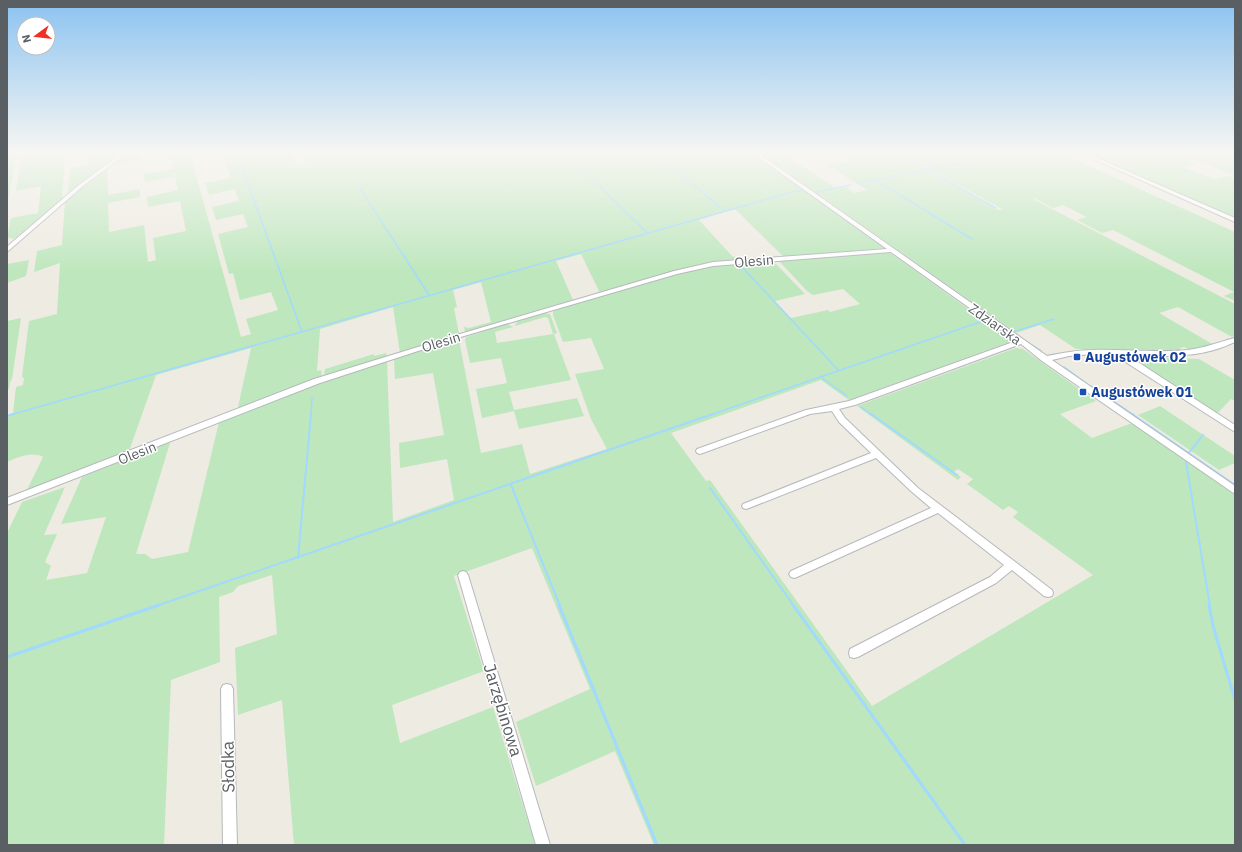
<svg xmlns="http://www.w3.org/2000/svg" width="1242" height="852" font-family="'IBM Plex Sans',sans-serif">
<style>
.green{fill:#bee7bd}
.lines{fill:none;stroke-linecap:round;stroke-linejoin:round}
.stream-far2{stroke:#a1d9ff;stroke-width:1.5}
.stream-far1{stroke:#a1d9ff;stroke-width:2}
.stream{stroke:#a1d9ff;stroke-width:3}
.street-casing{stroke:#b5b8bd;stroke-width:2}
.street{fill:#fff;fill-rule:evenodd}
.transit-dot{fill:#1a4fb4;stroke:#fff;stroke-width:1.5}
.labels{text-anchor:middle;stroke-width:3;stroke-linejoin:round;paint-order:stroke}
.street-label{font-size:14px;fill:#5a5f64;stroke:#fff}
.transit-label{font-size:14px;font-weight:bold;fill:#164399;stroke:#fff;text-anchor:start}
.near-street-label{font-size:17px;fill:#5a5f64;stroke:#fff}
</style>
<rect width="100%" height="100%" fill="#eeebe2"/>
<!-- green -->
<path class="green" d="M7 154H17L7 205Z
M28 154H65L62 200 14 239 7 237 11 218 38 213 41 186 16 191 22 155Z
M87 154H121L70 192H68L70 168 87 165Z
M126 154 140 155 137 161 112 166 107 168 108 195 140 189V197L108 203 109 232 144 225 148 262 156 260 153 238 186 231 180 201 148 207 147 197 178 190 175 176 145 182 144 174 173 169 170 154H190L241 337 251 334 246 319 278 310 271 292 240 300 233 273 229 274 218 234 248 227 243 214 216 220 212 207 239 201 235 189 209 195 205 183 231 178 222 154H290L296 165 306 164 301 154H755L885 248 784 257 735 209 699 220 732 256 743 260 685 268 600 293 581 254 556 261 573 300 465 332 464 327 469 328 491 322 481 282 453 290 457 307 454 308 459 334 400 353 393 307 320 329 317 371 321 370 322 377 243 409 238 407 251 348 156 375 128 454 26 492 43 457C32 451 18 457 7 462V415L13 413 16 387 23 385 24 378 22 377 29 321 57 314 60 263 34 272 37 251 62 245 65 201 90 180Z
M758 154H784L837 189 846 187 855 193 867 190 827 165 850 160 842 154H896L998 210 1002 209 902 154H1062L1235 232V301L1224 296 1234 292 1113 230 1102 233 1077 220 1087 217 1063 205 1053 208 1034 198 1033 199 1235 304V335L1232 337 1178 307 1159 313 1214 345 1190 350 1184 347 1180 348 1181 351 1157 352 1107 349H1076L1040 325 1016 333 824 198 804 186Z
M1087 154H1174L1197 163 1184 167 1213 179 1228 176 1235 178V219Z
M1180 154H1235V176Z
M884 252 892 254 1003 334 1010 342 849 400 821 380 671 433 706 481 710 480 872 706 1093 575 1013 517 1018 512 1009 506 1003 510 967 484 973 479 958 469 954 472 961 477 958 480 857 406 1016 348 1023 349 1096 401 1060 414 1092 438 1132 423 1235 495V845H654L615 751 536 786 516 722 590 689 532 548 454 576 484 671 392 705 400 743 493 707 535 845H294L282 700 238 715 235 648 277 634 272 575 238 586 233 592 219 597 220 662 171 680 164 845H7V533L22 502 65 487 44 535 57 534 45 562 51 566 46 580 87 573 106 517 61 524 82 477 164 443H170L136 554H145L152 559 188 552 219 422 349 373 387 361 393 522 454 500 447 459 400 468 399 443 444 435 433 373 395 379 394 359 455 339 459 340 481 453 522 444 530 474 607 449 591 419 575 374 604 369 591 338 563 342 553 315V312L556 308 704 267 770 261 776 264 805 294 775 301 791 318 828 310 830 312 860 304 843 289 813 295 807 291 780 262 782 260Z
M29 260 26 276 7 283V264Z
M544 313 550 314 557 333 554 334 571 380 509 392 514 410 577 398 584 416 519 429 514 411 482 418 476 389 507 383 501 358 470 363 465 340 466 337 507 324 513 327 495 332 497 343 553 334 548 318 545 317 515 326 516 323 519 320Z
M21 318 12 379 10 382 9 389H7V321Z
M386 353 387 356 331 375H324L325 369 374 354V356Z
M1127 356 1199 359 1235 380V401L1231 399 1217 414Z
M1160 406 1235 456V463L1219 470 1138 415Z"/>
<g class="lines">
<!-- stream-far2 -->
<path class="stream-far2" d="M237 154 302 332
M655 154 725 211
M899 154 996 208
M925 170 1002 154
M584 171 647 233
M875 180 972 239
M857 183 923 170
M359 187 429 295
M816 192 851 185
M742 267 839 371
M1015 334 1013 332 1054 319
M1025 341 1041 351
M1064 367 1086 383
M822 378 847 396
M1091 386 1107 397
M1112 400 1134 415
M861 407 872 415
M10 415 796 191H806L882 246
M311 415 312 398
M710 415 983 321"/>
<!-- stream-far1 -->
<path class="stream-far1" d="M871 414 957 475
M1132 414 1235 485
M7 416 14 414
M1188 454 1203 435
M1186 462 1210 606
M511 485 560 606
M710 488 794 606
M298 558 311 414
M156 606 713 414"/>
<!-- stream -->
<path class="stream" d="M559 605 657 845
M793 605 965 845
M1209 605 1213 626 1235 700
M7 657 159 605"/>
<!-- street casing -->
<g class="street-casing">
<path id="street" d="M121 154H126L83 186 7 252V247L9 245 80 184Z
M754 154H759L1047 356C1063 353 1077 350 1093 350 1124 349 1156 353 1188 350 1204 348 1219 342 1235 338V342C1228 345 1221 348 1214 350 1186 358 1155 356 1127 355L1235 425V432L1127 363 1117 354H1093L1069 356 1052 360 1235 486V494L1042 361 1021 344 855 405 839 409 845 418 918 488 1052 590 1053 593 1052 596 1048 597 1044 596 1012 570 996 583 858 657 854 658 850 657 849 653 850 649 990 577 1004 565 938 513 797 577 794 578 791 577 789 574 791 571 931 508 912 492 876 458 749 508 746 509 743 508 742 506 743 504 871 453 839 422 832 411 810 414 700 454 697 453 696 451 697 449 806 410 849 401 1016 341 891 252 713 266 677 274 464 336 320 383 7 505V498L314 379 460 334 674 271 713 262 887 249Z
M1082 154H1088L1235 218V222Z
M463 571 466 572 468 575 550 845H536L458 575 460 572Z
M227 684 231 685 233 689 237 845H223L221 689 223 685Z"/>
</g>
<!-- street -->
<use href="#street" class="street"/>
</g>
<!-- sky -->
<linearGradient id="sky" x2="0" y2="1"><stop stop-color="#8bc3f1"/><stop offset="0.56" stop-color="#f7f6f2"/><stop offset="1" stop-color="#f7f6f2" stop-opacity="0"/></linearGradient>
<rect width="1242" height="273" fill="url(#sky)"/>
<!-- markers -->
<g class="transit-dot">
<rect x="1073" y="353" width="8" height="8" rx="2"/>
<rect x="1079" y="388" width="8" height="8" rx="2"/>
</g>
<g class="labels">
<!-- street labels -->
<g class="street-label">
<text transform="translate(754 261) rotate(-5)" y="5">Olesin</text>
<text transform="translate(995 324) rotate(35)" y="5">Zdziarska</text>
<text transform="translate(441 342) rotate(-17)" y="5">Olesin</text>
<text transform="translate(137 453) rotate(-22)" y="5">Olesin</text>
</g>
<!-- transit labels -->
<g class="transit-label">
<text x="1085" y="362">Augustówek 02</text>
<text x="1091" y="397">Augustówek 01</text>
</g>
<!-- near-street labels -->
<g class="near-street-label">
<text transform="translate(503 710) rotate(73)" y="6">Jarzębinowa</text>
<text transform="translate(228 767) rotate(-91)" y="6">Słodka</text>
</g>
</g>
<!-- border -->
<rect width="1242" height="852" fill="none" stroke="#5a5f64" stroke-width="16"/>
<!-- north arrow -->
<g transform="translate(36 36) rotate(255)"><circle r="19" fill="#ffffff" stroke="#bdbfc1"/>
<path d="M0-3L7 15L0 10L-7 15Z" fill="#f13025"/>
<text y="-6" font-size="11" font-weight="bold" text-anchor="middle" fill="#5a5f64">N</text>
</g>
</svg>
